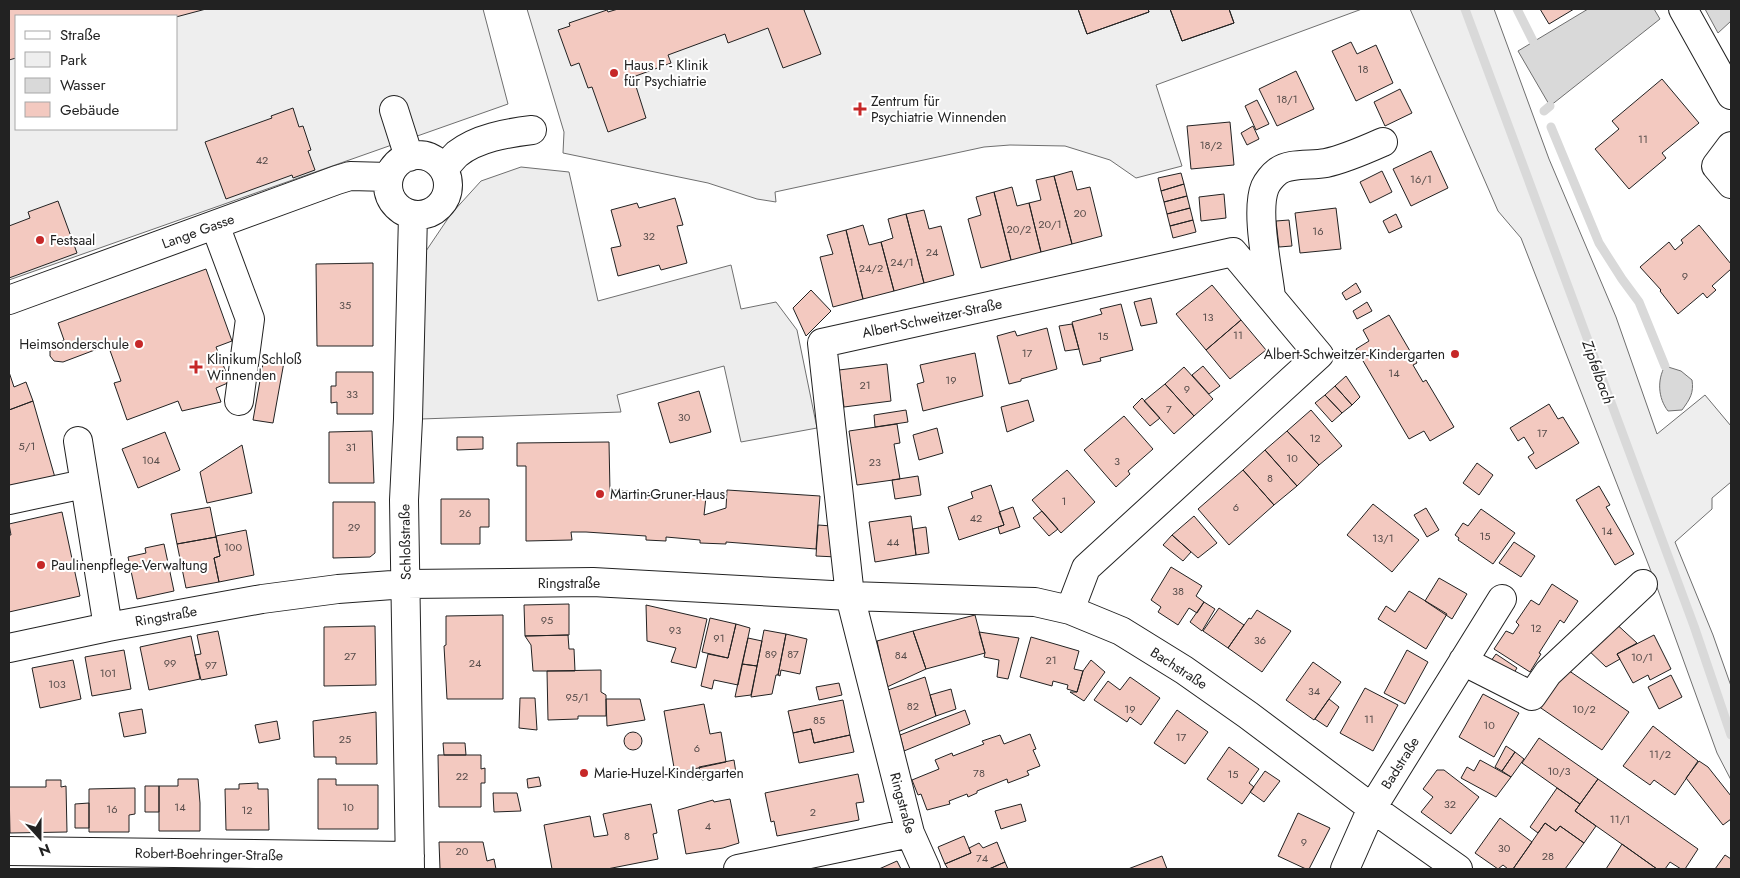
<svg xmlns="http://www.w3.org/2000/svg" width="1740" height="878" font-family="Jost,sans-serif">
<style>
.green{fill:#eee;stroke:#6f6f6f;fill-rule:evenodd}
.parking{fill:#ededed;stroke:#6f6f6f}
.water{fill:#d9d9d9;stroke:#6f6f6f}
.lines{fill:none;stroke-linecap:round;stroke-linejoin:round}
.stream{stroke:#d9d9d9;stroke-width:9}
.building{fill:#f3c9c0;stroke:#222}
.minor-casing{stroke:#222;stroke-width:30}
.minor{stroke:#fff;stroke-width:28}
.poi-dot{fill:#c62828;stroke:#fff;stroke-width:2}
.labels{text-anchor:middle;stroke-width:4;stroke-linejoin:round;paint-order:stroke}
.number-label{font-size:11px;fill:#564c4a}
.poi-label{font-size:14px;fill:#222;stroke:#fff;text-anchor:start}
.street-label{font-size:14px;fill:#222;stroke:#fff}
.water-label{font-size:15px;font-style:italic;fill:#222;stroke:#fff}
</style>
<rect width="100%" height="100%" fill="#fff"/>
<!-- green -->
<path class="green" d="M9 9H483L508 104 9 280ZM16 16H176V129H16Z
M527 9H1362L1156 85 1182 166 1136 178 1110 160 1065 146 1010 145 984 147 775 192 776 202 757 199 708 183 563 153 564 132Z
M1410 9H1494L1549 159 1616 317 1657 434 1705 395 1731 426V482L1712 498V509L1675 542 1713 635 1731 686V780L1717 753 1654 579 1521 238 1498 211Z"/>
<!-- parking -->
<path class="parking" d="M521 167 569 172 598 301 731 265 741 309 776 302 797 330 817 428 741 442 724 366 617 395 621 412 421 419 426 251 451 214 481 181Z"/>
<!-- water -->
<path class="water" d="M1588 9H1654L1660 19 1550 106 1518 51Z
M1705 9H1731V21L1718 33Z
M1665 366 1681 371 1692 380C1694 393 1690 399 1682 410L1668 411C1658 398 1657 380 1665 366Z"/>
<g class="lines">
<!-- stream -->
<path class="stream" d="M1465 9 1694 626 1731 735
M1517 9 1533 41
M1544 111 1550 106
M1551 127 1599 243 1622 279 1639 302 1665 366"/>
</g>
<!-- building -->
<path class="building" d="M9 9H206L176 17 16 16V58L9 60Z
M618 9H807L804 10 821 54 783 68 768 28 728 43 725 34 668 55 671 63 633 77 646 118 608 132 592 87 588 88 579 63 571 66 558 30 570 26 569 23 607 10 608 12Z
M1078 9H1148L1149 12 1087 34Z
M1078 9H1148L1149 12 1087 34Z
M1170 9H1229L1234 23 1182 41Z
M1170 9H1229L1234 23 1182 41Z
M1540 9H1574L1549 24Z
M1351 42 1357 54 1376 45 1393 83 1356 101 1332 51Z
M1296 71 1314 109 1277 126 1259 89Z
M1662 79 1699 123 1662 153 1666 158 1629 189 1595 149 1619 129 1612 121Z
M1400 89 1412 113 1385 126 1374 102Z
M1257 100 1269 124 1256 130 1245 106Z
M293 108 299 127 303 126 311 150 308 151 315 170 293 178 292 175 226 199 205 142 272 118 271 116Z
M1230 122 1234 165 1191 169 1187 126Z
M1253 126 1259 139 1247 145 1241 133Z
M1431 151 1448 188 1411 206 1393 169Z
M1072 171 1077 190 1090 187 1102 236 1072 244 1054 176Z
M1382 171 1392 192 1370 203 1360 182Z
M1181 173 1184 184 1161 191 1158 178Z
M1054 176 1072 244 1041 252 1029 203 1041 200 1036 180Z
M1184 184 1187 196 1164 202 1161 191Z
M1012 187 1017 206 1029 203 1041 252 1011 260 994 192Z
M994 192 1011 260 981 268 968 219 981 215 976 197Z
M1224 194 1226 218 1201 221 1199 197Z
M1187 196 1190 208 1167 214 1164 202Z
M675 198 683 225 677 226 687 263 661 270 659 265 618 276 611 248 621 246 611 210 637 203 639 208Z
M58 201 77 253 9 278V226L30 218 28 212Z
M1190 208 1193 220 1170 226 1167 214Z
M1336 208 1341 249 1300 253 1295 213Z
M924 210 929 229 941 226 954 275 924 283 906 214Z
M906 214 924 283 894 291 881 242 893 238 888 219Z
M1396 214 1402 227 1389 233 1383 221Z
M1193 220 1196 232 1173 238 1170 226Z
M1289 220 1292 246 1279 247 1276 221Z
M863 225 869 245 881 242 894 291 863 299 846 230Z
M1699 225 1731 264V269L1712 286 1716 290 1707 298 1703 293 1678 314 1660 291 1661 290 1640 267 1669 242 1675 250 1683 243 1681 240Z
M846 230 863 299 833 307 820 257 833 254 827 235Z
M373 263V346H317L316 264Z
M206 269 232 341 216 347 230 382 216 388 221 402 182 411 178 401 127 420 114 383 121 381 108 345 63 362 54 361 50 356V349L52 346 64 340 58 323Z
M1356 283 1361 292 1346 300 1342 293Z
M1212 285 1241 320 1206 350 1176 314Z
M811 290 831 311 806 336 793 308Z
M1151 298 1157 323 1141 326 1134 302Z
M1367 302 1372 311 1357 319 1353 311Z
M1121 304 1133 350 1100 358 1101 361 1083 365 1072 322 1102 314 1100 309Z
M1389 315 1417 363 1413 365 1423 382 1426 380 1454 427 1430 441 1424 431 1409 439 1356 349 1369 341 1363 330Z
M1241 320 1266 350 1230 379 1206 350Z
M1072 324 1079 349 1065 351 1059 326Z
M1047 328 1057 369 1021 379V381L1009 384 997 336 1015 331 1017 336Z
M975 353 983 396 923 411 917 384 924 382 920 365Z
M264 358 284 362 273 423 253 420Z
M887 364 891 401 844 407 839 370Z
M1203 366 1220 386 1209 394 1192 375Z
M1184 367 1213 399 1194 416 1165 384Z
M9 372 14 387 26 382 33 401 9 410Z
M336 372H373V414H337V402L331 403V386H336Z
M1346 376 1360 397 1352 405 1335 386Z
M1165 384 1194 416 1174 434 1144 401Z
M1335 386 1352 405 1342 413 1325 395Z
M699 391 711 432 670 443 658 403Z
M1325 395 1342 413 1332 422 1315 403Z
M1142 398 1160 418 1150 426 1133 407Z
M1028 400 1034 421 1007 432 1001 407Z
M33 401 56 481 9 494V410Z
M1549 404 1558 419 1563 417 1579 443 1536 469 1528 457 1534 453 1524 437 1518 441 1510 428Z
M906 410 908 422 875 427 874 415Z
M1311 410 1342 446 1319 465 1287 431Z
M1124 416 1153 449 1128 471 1130 474 1116 487 1084 450Z
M897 424 900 443 894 444 900 479 857 485 849 431Z
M937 428 943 453 919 460 913 435Z
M372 431 374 483H329V432Z
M1287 431 1319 465 1297 486 1265 450Z
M165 432 180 470 138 488 122 449Z
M457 437H483V449L457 450Z
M609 442 610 492H613L614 490 706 497 704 515 726 508 727 490 820 496 816 549 726 542V544L700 543V540L666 537V541L646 540V536L586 532H571L572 540 526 541V466H517V443Z
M242 445 252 493 207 503 200 472Z
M1265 450 1297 486 1274 505 1243 470Z
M1477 463 1493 475 1479 495 1463 483Z
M1067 470 1095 502 1061 533 1032 500Z
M1243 470 1274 505 1229 545 1198 509Z
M918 476 921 495 895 499 892 480Z
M991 485 1004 525 959 540 948 507 973 498 971 492Z
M1599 486 1610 505 1606 507 1634 554 1615 565 1576 500Z
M441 499H489V527H480V544H441Z
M333 502H375V553L370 557 333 558Z
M1373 504 1419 540 1392 572 1347 535Z
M210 507 216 537 177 544 171 514Z
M1013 507 1020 527 1000 534 998 527 1004 525 999 512Z
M1426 508 1439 530 1427 537 1414 515Z
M1481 509 1515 533 1493 564 1458 540 1459 538 1455 535 1463 523 1468 526Z
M1042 511 1058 529 1049 536 1033 518Z
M62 512 80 596 9 612V535H11L9 524Z
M911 516 916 555 875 562 869 522Z
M1194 516 1217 543 1198 558 1172 535Z
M818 525 832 526 837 557 816 556Z
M926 527 929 553 916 555 913 529Z
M246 530 254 575 219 582 214 558 220 556 216 536Z
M1172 535 1191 552 1183 561 1163 545Z
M216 537 220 556 214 558 219 582 186 588 177 544Z
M1514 542 1535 556 1521 577 1499 563Z
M164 544 174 591 137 599 128 557 146 553 145 548Z
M1171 567 1202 586 1196 596 1204 602 1197 613 1189 608 1178 625 1158 612 1161 607 1151 600Z
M1439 578 1467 594 1452 619 1425 601Z
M1552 584 1578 601 1564 623 1560 620 1539 653 1541 654 1530 672 1494 649 1506 631 1513 634 1519 625 1516 622 1531 600 1539 605Z
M1409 591 1447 614 1426 649 1378 619 1386 606 1395 612Z
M1204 602 1215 609 1202 631 1190 622Z
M569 604V635L525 636 524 605Z
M646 605 707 619 696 668 671 662 676 648 647 641Z
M1219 608 1244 625 1228 648 1203 631Z
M1257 610 1291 631 1262 672 1228 648 1249 618 1251 619Z
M503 615V699H447L444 646 446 645V616Z
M975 615 985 653 926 669 913 631Z
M710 618 736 624 728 658 702 652Z
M1612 620 1637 643 1617 654 1620 659 1606 667 1586 648Z
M736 624 750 628 738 685 714 680 712 689 701 686 708 654 728 658Z
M375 626 376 685 324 686V627Z
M764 630 786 634 778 675H776L772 694 751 697Z
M218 631 227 675 201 680 195 655 201 654 197 635Z
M913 631 926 669 887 687 877 641Z
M979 632 1019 638 1008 679 997 677 999 660 984 657 985 653Z
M786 634 807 639 800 674 781 670 780 676 778 675Z
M568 635 569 649H574L575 671H533L531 645 525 636Z
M1654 635 1671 669 1650 680 1648 675 1633 683 1617 654Z
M191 636 200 679 149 690 140 647Z
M1031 637 1079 651 1074 669 1083 671 1077 692 1067 689 1068 685 1053 681 1052 686 1020 677Z
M748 638 762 641 757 666 742 664Z
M124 650 131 689 92 696 85 657Z
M1407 650 1428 662 1405 704 1384 693Z
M1496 654 1517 668 1510 679 1488 665Z
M73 660 81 699 40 708 32 668Z
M1091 660 1105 672 1084 701 1070 692H1077L1083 671Z
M1313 662 1341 682 1314 720 1286 700Z
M742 664 757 666 751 695 735 697Z
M1565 668 1629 712 1602 750 1538 706Z
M601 670V692L606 695V716H578V719L548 720 547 671Z
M1671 675 1682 697 1659 709 1648 687Z
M925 677 936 716 898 732 888 690Z
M1130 677 1160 698 1141 725 1130 717 1127 722 1094 700 1108 681 1120 690Z
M839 683 842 695 819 700 816 687Z
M1365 688 1398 705 1373 751 1340 733Z
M951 689 956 709 936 716 930 695Z
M1483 694 1519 713 1494 757 1459 737Z
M520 698H535L537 730 519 728Z
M606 699H640L645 720 607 726Z
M1329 699 1339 707 1327 727 1315 719Z
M843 700 850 735 814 743 811 729 793 733 788 711Z
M704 704 710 734 721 732 726 762 675 773 664 711Z
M142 709 146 733 124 737 119 713Z
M965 710 970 724 904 751 900 735Z
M1177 710 1208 732 1185 764 1154 743Z
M376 712 377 764H336V757H314L313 721Z
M277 721 280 739 259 743 255 725Z
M1653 726 1698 761 1675 795 1654 780 1650 785 1623 766Z
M811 729 814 743 850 735 854 752 799 763 793 733Z
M624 741a9 9 0 1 1 18 0a9 9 0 1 1-18 0Z
M1030 734 1036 749 1033 750 1040 766 1027 771 1029 775 1008 783 1007 779 977 791V793L968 797 967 794 949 801 950 804 927 810 921 794 918 795 912 780 939 769 935 760 952 753 953 756 984 744 982 741 1000 735 1004 744Z
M1539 738 1598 779 1580 804 1522 763Z
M443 743H465L466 755H444Z
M1506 746 1515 752 1502 771 1495 767Z
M1229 747 1259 769 1249 783 1254 787 1242 804 1207 779Z
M1515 752 1524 759 1511 777 1502 771Z
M438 755H481V769L485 768V783H481V807H439Z
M734 760 736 773 702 780 699 767Z
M1480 760 1511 777 1496 797 1461 778 1467 767 1474 771Z
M1699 761 1708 767 1731 796V819L1723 825 1686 778Z
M1437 770H1444L1479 797 1451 834 1421 812 1433 797 1423 789Z
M1265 771 1280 781 1264 802 1250 792Z
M858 774 864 802 856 803 859 820 777 836 774 821 771 822 765 793Z
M539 777 541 786 528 788 527 779Z
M178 779H198L200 803V831H159V786H178Z
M318 779H336V785H378V829H318Z
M1598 779 1698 849 1685 869H1681L1670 862 1665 869H1657L1575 811Z
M46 780H61V787L66 786 67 832 10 833 9 787H46Z
M258 783V789H268L269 830H226L225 789H239V784Z
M145 786H159V812H145Z
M135 788V814L129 815V832H89V789Z
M1557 788 1580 804 1575 811 1596 826 1584 843 1560 826 1556 831 1545 823 1538 833 1530 827Z
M493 793H517L521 811 494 812Z
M730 799 739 843 723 848 686 854 678 810 713 800 714 802Z
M89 803V828H75V804Z
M651 804 657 833 653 834 658 859 607 869H552L544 825 590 816 594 837 608 835 603 814Z
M1021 804 1026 821 1001 829 995 811Z
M1298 813 1330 828 1309 869H1306L1278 856Z
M1500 818 1532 842 1513 869H1508L1503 865 1498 869 1475 853Z
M1545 823 1556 831 1560 826 1584 843 1565 869H1513Z
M964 836 971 853 945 864 938 847Z
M439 842H483L487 861 494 859 496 869H440Z
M997 842 1005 862 989 869H948L945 864 971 853 969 848 979 843 983 848Z
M1622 844 1657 869H1606Z
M1725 855 1731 859V869H1715Z
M1162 856 1167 869H1128Z
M897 861 901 869H879Z
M1005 862 1008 869H989Z"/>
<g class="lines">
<!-- minor casing -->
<g class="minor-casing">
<path id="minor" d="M1683 9 1731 95
M394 110 409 157
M1731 146 1716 166 1731 184
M388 185a30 30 0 1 1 60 0a30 30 0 1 1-60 0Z
M444 169C448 164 452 159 457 154 477 138 507 133 532 130
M215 225 250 319 239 401
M1271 297C1268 270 1255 211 1265 187 1267 182 1273 175 1277 172 1289 162 1311 166 1326 163 1345 159 1365 150 1383 142
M9 300 337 180 350 176 389 177
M78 441 108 627
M9 500 84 484
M9 648 108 627 262 599 338 589 406 584 593 582 850 596 1035 602 1070 610 1121 631 1184 670 1248 715 1372 808 1458 869
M1463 661 1532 696 1548 673 1643 584
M9 851 410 856
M410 869 404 500 408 419 413 215
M738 869 910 833
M926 869 910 833 850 596 822 343 1233 252 1319 355 1086 568 1070 610
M1345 869 1372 808 1502 599"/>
</g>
<!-- minor -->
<use href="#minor" class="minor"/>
</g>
<!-- markers -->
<g class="poi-dot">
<circle cx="614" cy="73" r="5"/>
<path d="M857.5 101.5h5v5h5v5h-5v5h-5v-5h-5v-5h5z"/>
<circle cx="40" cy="240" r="5"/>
<circle cx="139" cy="344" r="5"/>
<circle cx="1455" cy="354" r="5"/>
<path d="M193.5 359.5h5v5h5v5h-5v5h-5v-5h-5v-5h5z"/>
<circle cx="600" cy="494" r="5"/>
<circle cx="41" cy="565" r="5"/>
<circle cx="584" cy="773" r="5"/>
</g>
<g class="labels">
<!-- number labels -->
<g class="number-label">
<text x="1363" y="73">18</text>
<text x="1287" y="103">18/1</text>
<text x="1643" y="143">11</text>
<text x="1211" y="149">18/2</text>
<text x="262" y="164">42</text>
<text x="1421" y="183">16/1</text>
<text x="1080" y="217">20</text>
<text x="1050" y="228">20/1</text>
<text x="1019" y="233">20/2</text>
<text x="1318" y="235">16</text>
<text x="649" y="240">32</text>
<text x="932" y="256">24</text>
<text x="902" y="266">24/1</text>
<text x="871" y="272">24/2</text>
<text x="1685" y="280">9</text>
<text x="345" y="309">35</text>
<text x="1208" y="321">13</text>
<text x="1238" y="339">11</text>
<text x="1103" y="340">15</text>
<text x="1027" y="357">17</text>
<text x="1394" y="377">14</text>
<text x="951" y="384">19</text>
<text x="865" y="389">21</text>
<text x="1187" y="393">9</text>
<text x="352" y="398">33</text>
<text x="1169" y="413">7</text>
<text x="684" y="421">30</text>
<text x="1542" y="437">17</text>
<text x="1315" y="442">12</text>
<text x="27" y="450">5/1</text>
<text x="351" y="451">31</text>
<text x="1292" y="462">10</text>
<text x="151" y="464">104</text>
<text x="1117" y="465">3</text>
<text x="875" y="466">23</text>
<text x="1270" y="482">8</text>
<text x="1064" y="505">1</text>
<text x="1236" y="511">6</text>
<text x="465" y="517">26</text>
<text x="976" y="522">42</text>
<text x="354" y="531">29</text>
<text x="1607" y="535">14</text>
<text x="1485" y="540">15</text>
<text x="1383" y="542">13/1</text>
<text x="893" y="546">44</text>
<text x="233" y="551">100</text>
<text x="1178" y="595">38</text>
<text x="547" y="624">95</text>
<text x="1536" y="632">12</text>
<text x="675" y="634">93</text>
<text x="719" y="642">91</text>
<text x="1260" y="644">36</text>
<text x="771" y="658">89</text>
<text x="793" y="658">87</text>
<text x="901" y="659">84</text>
<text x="350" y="660">27</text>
<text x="1642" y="661">10/1</text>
<text x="1051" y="664">21</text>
<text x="170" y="667">99</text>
<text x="475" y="667">24</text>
<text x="211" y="669">97</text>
<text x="108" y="677">101</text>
<text x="57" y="688">103</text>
<text x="1314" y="695">34</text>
<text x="577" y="701">95/1</text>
<text x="913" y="710">82</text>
<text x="1130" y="713">19</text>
<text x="1584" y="713">10/2</text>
<text x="1369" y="723">11</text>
<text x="819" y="724">85</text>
<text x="1489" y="729">10</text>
<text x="1181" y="741">17</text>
<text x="345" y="743">25</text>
<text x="697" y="752">6</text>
<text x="1660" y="758">11/2</text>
<text x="1559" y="775">10/3</text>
<text x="979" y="777">78</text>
<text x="1233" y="778">15</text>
<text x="462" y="780">22</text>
<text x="1450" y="808">32</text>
<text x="180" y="811">14</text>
<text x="348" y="811">10</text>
<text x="112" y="813">16</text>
<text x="247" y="814">12</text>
<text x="813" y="816">2</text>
<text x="1620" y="823">11/1</text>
<text x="708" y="830">4</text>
<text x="627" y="840">8</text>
<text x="1304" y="846">9</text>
<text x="1504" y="852">30</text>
<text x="462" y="855">20</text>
<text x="1548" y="860">28</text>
<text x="982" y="862">74</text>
</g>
<!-- poi labels -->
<g class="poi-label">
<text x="624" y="70">Haus F - Klinik<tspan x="624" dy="16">für Psychiatrie</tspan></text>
<text x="871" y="106">Zentrum für<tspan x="871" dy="16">Psychiatrie Winnenden</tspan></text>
<text x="50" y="245">Festsaal</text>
<text x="129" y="349" text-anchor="end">Heimsonderschule</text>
<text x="1445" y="359" text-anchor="end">Albert-Schweitzer-Kindergarten</text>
<text x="207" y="364">Klinikum Schloß<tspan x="207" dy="16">Winnenden</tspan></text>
<text x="610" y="499">Martin-Gruner-Haus</text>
<text x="51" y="570">Paulinenpflege-Verwaltung</text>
<text x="594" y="778">Marie-Huzel-Kindergarten</text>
</g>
<!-- street labels -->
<g class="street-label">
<text transform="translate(198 231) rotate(-20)" y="5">Lange Gasse</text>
<text transform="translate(932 318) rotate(-12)" y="5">Albert-Schweitzer-Straße</text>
<text transform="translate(405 542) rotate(-91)" y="5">Schloßstraße</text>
<text x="569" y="588">Ringstraße</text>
<text transform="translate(166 616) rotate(-10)" y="5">Ringstraße</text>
<text transform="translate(1179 668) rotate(33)" y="5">Bachstraße</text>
<text transform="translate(1400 763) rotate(-58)" y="5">Badstraße</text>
<text transform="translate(903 803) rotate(75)" y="5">Ringstraße</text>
<text transform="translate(209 854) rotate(1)" y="5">Robert-Boehringer-Straße</text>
</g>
<!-- water labels -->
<g class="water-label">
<text transform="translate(1598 372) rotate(70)" y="5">Zipfelbach</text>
</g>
</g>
<!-- border -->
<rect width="1740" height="878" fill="none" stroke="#222222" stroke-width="20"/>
<!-- legend -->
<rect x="15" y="15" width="162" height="115" fill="#ffffff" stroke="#a7a7a7"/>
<rect x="25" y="31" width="25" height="8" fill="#ffffff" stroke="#a7a7a7"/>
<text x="60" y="40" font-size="15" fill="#222222">Straße</text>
<rect x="25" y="52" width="25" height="15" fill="#eeeeee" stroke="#a7a7a7"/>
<text x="60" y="65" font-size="15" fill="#222222">Park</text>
<rect x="25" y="78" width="25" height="15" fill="#d9d9d9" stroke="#a7a7a7"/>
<text x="60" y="90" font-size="15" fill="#222222">Wasser</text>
<rect x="25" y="102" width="25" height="15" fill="#f3c9c0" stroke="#a7a7a7"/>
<text x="60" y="115" font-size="15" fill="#222222">Gebäude</text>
<!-- north arrow -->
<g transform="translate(40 838) rotate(159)" stroke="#ffffff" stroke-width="4" paint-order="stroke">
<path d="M0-4L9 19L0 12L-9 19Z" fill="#222222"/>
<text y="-8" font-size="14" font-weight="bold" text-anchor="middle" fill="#222222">N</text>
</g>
</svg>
